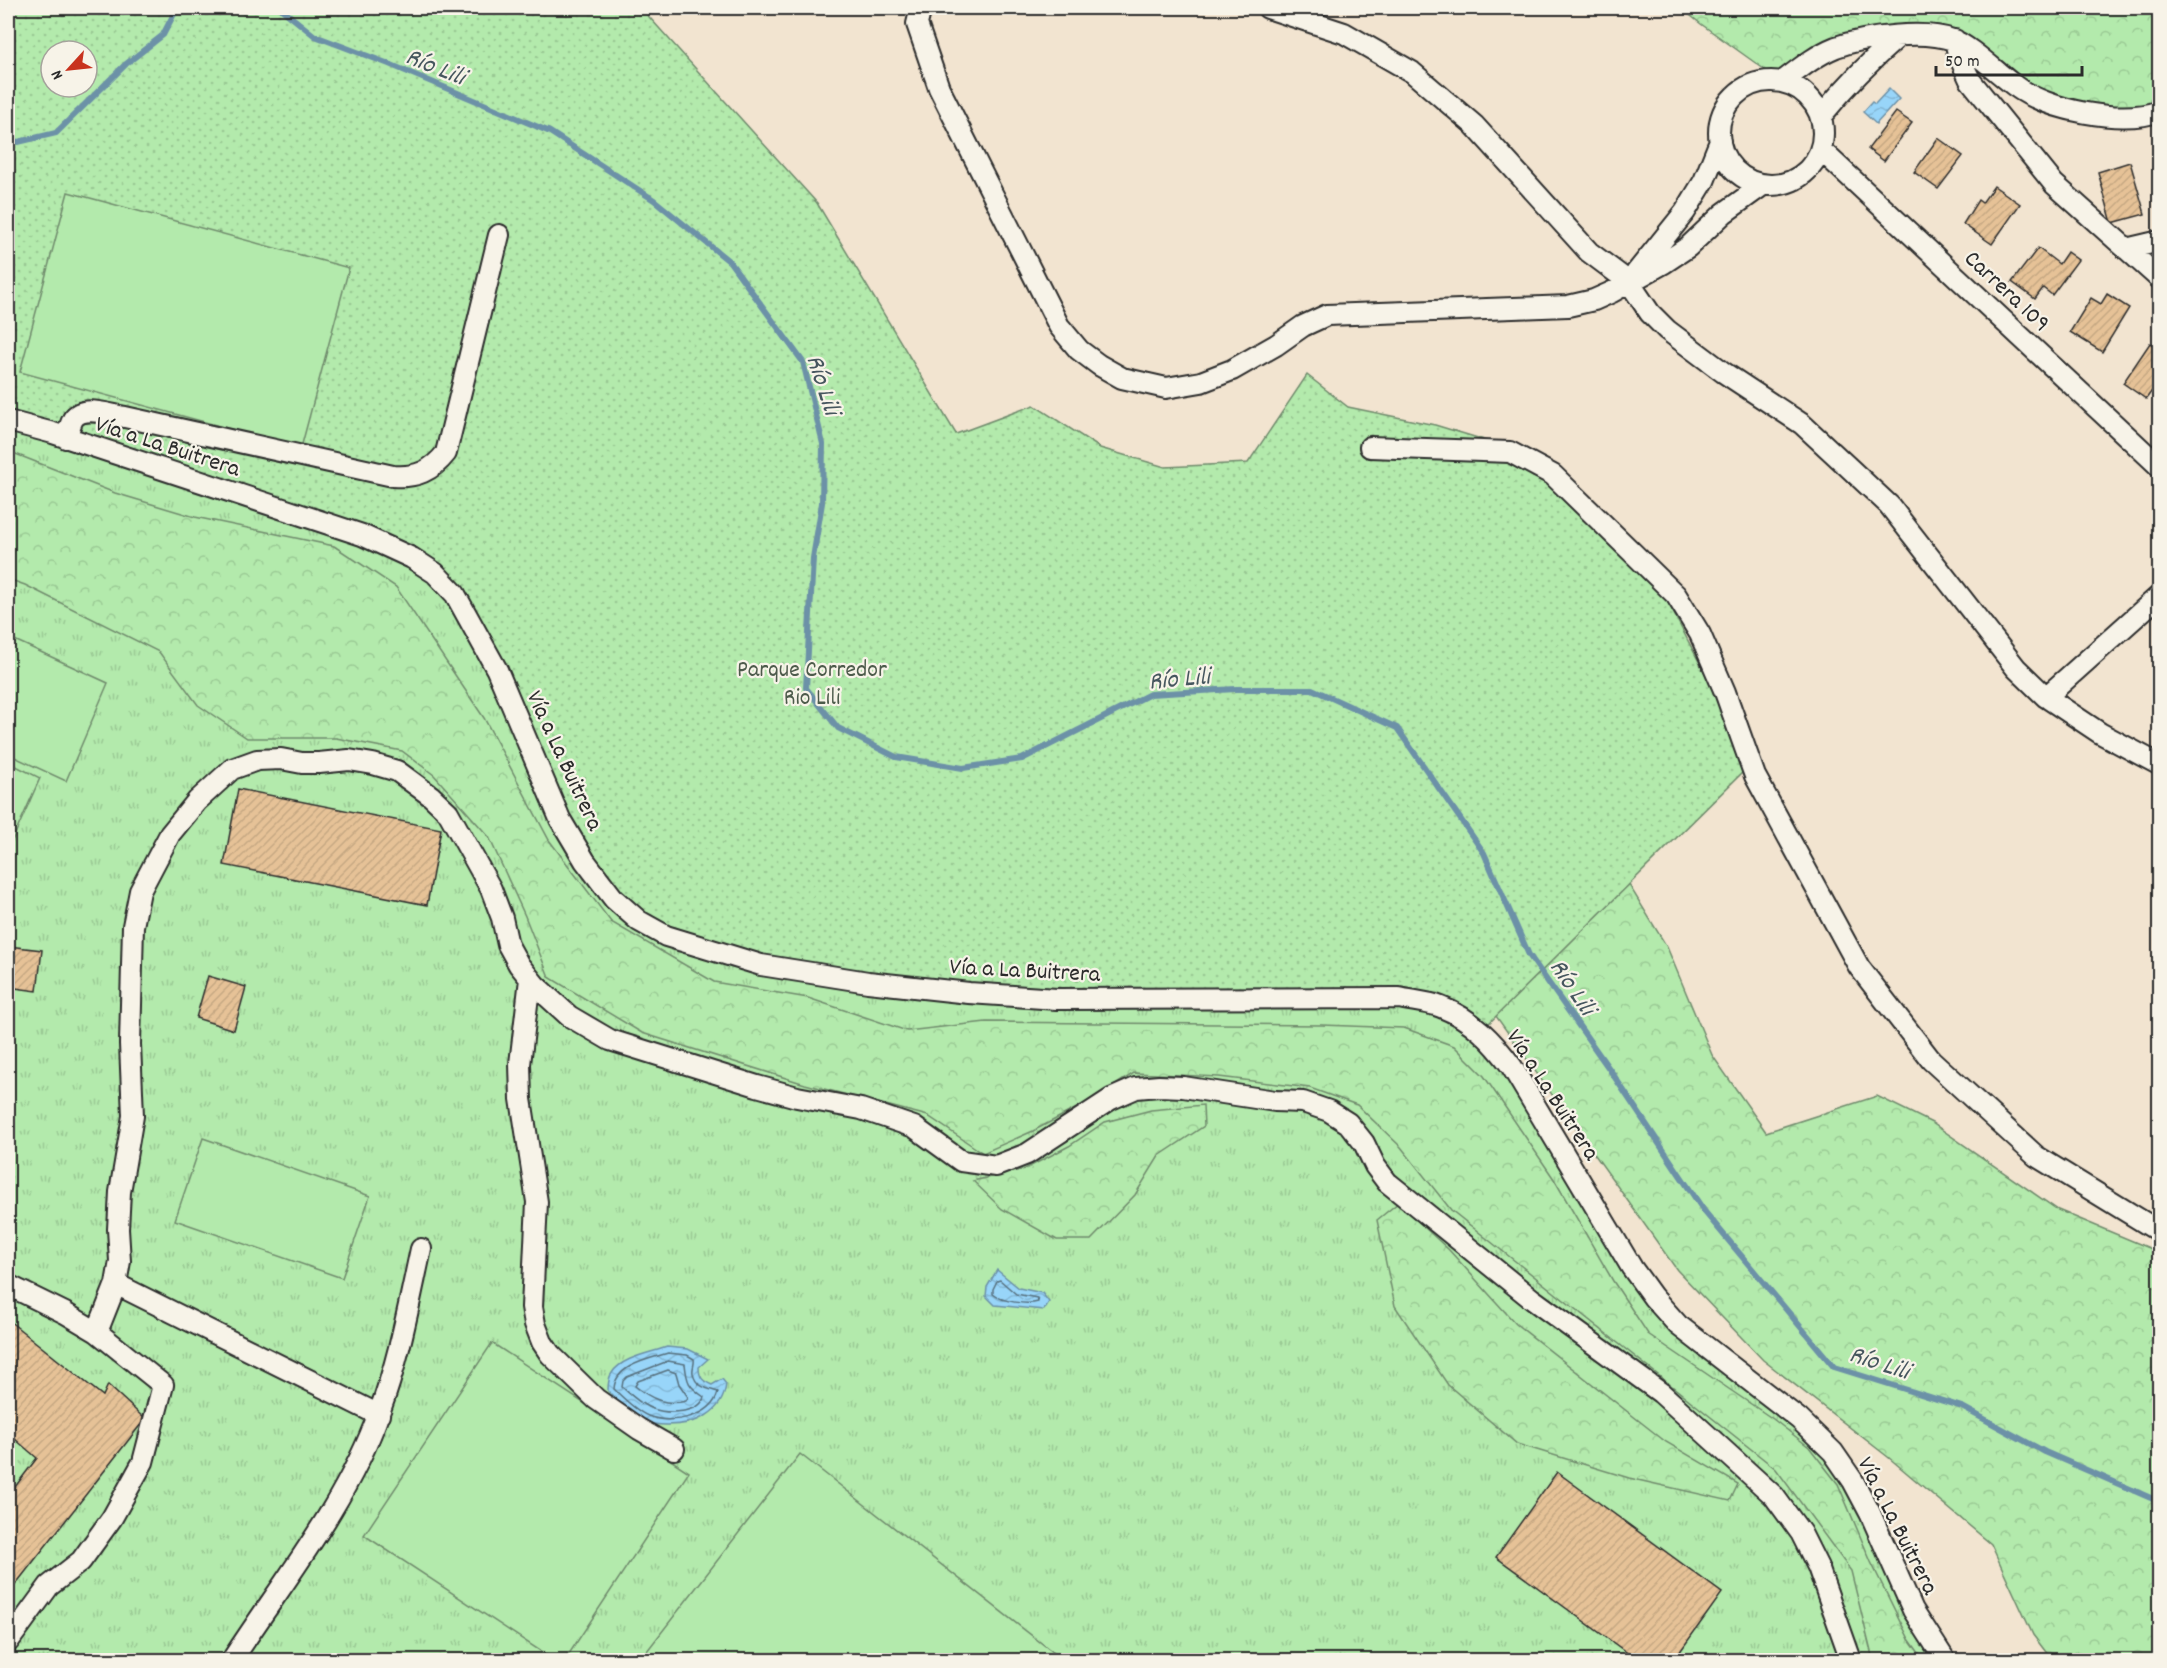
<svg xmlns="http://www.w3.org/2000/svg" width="2167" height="1668" font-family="Dekko,sans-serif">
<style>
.grass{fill:url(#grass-tufts);stroke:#6f8a6c;stroke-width:1.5}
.forest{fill:url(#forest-crowns);stroke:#6f8a6c;stroke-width:1.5;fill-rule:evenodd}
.park{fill:url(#park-dots);stroke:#6f8a6c;stroke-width:1.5;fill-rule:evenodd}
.pitch{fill:#b3eaac;stroke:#6f8a6c;stroke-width:1.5}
.water{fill:url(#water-waves);stroke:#6c91a7;stroke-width:1.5}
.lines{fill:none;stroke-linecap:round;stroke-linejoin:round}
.shore{stroke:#576f7d;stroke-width:1.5}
.stream{stroke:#6c91a7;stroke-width:6}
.building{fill:url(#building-hatch);stroke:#2b2b2b;stroke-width:1.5}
.minor-casing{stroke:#2b2b2b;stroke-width:24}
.minor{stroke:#f7f3e8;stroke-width:20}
.labels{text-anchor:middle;stroke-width:4.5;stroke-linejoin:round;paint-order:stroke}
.street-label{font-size:24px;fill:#2b2b2b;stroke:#f7f3e8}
.park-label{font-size:24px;fill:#4d5b4b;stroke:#f7f3e8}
.water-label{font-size:26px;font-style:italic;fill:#46565e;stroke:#f7f3e8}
</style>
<defs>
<pattern id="grass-tufts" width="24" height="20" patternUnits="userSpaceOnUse" patternTransform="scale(1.5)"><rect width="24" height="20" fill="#b3eaac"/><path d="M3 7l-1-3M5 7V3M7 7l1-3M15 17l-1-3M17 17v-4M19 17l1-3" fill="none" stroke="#9ac994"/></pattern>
<pattern id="forest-crowns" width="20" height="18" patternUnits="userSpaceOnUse" patternTransform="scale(1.5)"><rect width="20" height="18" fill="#b3eaac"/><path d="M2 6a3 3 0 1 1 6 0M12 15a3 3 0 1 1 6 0" fill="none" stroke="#9ac994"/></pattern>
<pattern id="park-dots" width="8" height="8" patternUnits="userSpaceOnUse" patternTransform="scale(1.5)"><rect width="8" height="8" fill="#b3eaac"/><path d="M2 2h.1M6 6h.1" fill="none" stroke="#9ac994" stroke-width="1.8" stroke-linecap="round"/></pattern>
<pattern id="water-waves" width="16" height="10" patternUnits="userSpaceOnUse" patternTransform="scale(1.5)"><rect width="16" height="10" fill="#98d5f9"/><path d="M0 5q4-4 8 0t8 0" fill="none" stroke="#83b7d6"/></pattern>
<pattern id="building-hatch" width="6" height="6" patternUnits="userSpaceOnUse" patternTransform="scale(1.5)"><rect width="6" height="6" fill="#e6c297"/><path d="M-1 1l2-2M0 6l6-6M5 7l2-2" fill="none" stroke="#c5a782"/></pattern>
</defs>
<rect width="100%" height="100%" fill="#f2e4d0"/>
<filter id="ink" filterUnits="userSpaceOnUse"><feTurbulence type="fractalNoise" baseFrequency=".0167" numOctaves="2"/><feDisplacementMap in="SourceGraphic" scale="12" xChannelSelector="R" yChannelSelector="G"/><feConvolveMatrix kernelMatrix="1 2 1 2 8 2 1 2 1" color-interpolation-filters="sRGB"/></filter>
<g filter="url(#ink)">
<!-- grass -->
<path class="grass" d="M8 421 362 535 1399 998 1481 1031 1653 1297 1833 1452 1945 1660H8Z"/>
<!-- forest -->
<path class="forest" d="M1681 8H2159V111L2053 105 1955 40 1863 41 1782 82 1701 24Z
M99 10 932 468 1642 836 1629 885 1667 947 1712 1055 1766 1132 1877 1096 1932 1123 2058 1210 2159 1252V1660H2052L2033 1635 1991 1544 1888 1457 1763 1360 1677 1270 1496 1016 60 146 8 49ZM51 51H87V87H51Z
M8 451 115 493 195 517 334 546 396 587 484 718 549 840 611 922 714 982 808 998 907 1031 986 1022 1322 1025 1404 1028 1454 1046 1484 1076 1554 1179 1613 1281 1648 1334 1773 1419 1809 1447 1838 1484 1871 1562 1909 1639 1924 1660H1873L1851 1571 1776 1469 1451 1210 1401 1147 1357 1105 1310 1088 1219 1077 1134 1073 1090 1101 1033 1131 983 1153 928 1116 805 1084 642 1033 549 977 525 916 489 837 434 775 402 751 336 738H247L198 705 159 652 25 585 8 579Z
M1203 1105 1204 1126 1159 1156 1135 1195 1091 1240H1057L1002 1209 973 1181 1025 1169 1069 1146 1105 1122 1151 1110Z
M1398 1203 1449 1250 1516 1324 1666 1442 1738 1484 1730 1501 1629 1478 1517 1444 1448 1385 1395 1306 1377 1220Z"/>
<!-- park -->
<path class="park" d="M8 8H641L817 203 956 434 1034 405 1100 448 1165 467 1248 463 1307 375 1348 407 1435 425 1524 452 1652 572 1752 763 1481 1031 1439 1006 1057 999 868 982 666 936 585 861 455 594 412 558 8 421ZM51 51H87V87H51Z"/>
<!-- pitch -->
<path class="pitch" d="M68 192 349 268 301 448 20 372Z
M8 637 108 683 66 781 8 754Z
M8 762 40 778 8 850Z
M203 1138 370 1196 342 1278 175 1220Z
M492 1343 689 1472 565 1660H554L364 1535Z
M800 1454 1063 1660H640Z"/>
<!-- water -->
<path class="water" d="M1889 89 1899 99 1876 124 1863 112 1872 102 1875 104Z
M997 1270 1019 1288 1042 1293 1049 1302 1044 1310 995 1305 986 1296 987 1287Z
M667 1347 688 1349 708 1359 699 1367C699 1378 703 1381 712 1385L722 1379 726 1384C723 1414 695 1425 667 1425 661 1425 650 1424 644 1421 631 1414 618 1402 608 1391 608 1385 608 1378 612 1373 622 1357 651 1353 667 1347Z"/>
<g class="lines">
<!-- shore -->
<path class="shore" d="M1000 1280 1016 1294 1037 1298 1038 1302C1027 1305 1002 1302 993 1294V1289L997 1281Z
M668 1353 687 1355 694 1359C695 1364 692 1368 693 1373 695 1387 708 1389 718 1392 712 1418 670 1425 648 1416 636 1411 623 1398 614 1389 615 1365 649 1359 668 1353Z
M668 1361 685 1364C687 1382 688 1386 704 1397 700 1414 667 1414 653 1409 642 1406 630 1394 622 1387L623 1381 627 1377Z
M668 1370 676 1373 679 1384 688 1397 686 1401C666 1406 651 1399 635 1386L638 1381Z"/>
<!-- stream -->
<path class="stream" d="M280 8 315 36 389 64 550 132 654 200 730 262 803 362 823 444 822 503 813 558 806 688 838 728 896 757 963 768 1022 759 1150 694 1236 689H1312L1397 728 1484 853 1529 955 1610 1070 1704 1211 1834 1367 1962 1407 2045 1452 2160 1502
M8 139 18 142 56 133 126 64 163 35 177 8"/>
</g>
<!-- building -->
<path class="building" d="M1896 112 1912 123 1884 161 1868 149Z
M1938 138 1963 156 1938 189 1914 172Z
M2130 162 2145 214 2112 223 2098 172Z
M1994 186 2020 204 1992 244 1963 224 1978 200 1982 203Z
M2038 248 2059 264 2067 252 2078 260 2052 295 2043 288 2035 299 2012 282Z
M2107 294 2129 308 2102 352 2070 332 2091 298 2101 304Z
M2150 343 2160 349V392L2154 388 2146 399 2123 383Z
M238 789 441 829 427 905 224 865Z
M8 946 42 950 37 991 8 987Z
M208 976 246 987 234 1030 196 1018Z
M8 1320 103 1396 108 1385 145 1419 8 1594V1496L37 1458 8 1433Z
M1557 1472 1722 1593 1674 1660H1637L1496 1557Z"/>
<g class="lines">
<!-- minor casing -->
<g class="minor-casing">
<path id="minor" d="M921 8 917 24 939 88 1059 326 1079 350 1099 365 1122 378 1166 388 1201 382 1232 370 1276 345 1303 326 1327 315 1568 306 1594 300 1612 292 1664 263 1688 247 1724 213 1763 185
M1268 8 1344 33 1412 72 1474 125 1589 252 1629 282 1650 313 1667 330 1723 372 1802 424 1889 505 2016 668 2046 697 2100 733 2160 765
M1955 40 1958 54 1970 80 2054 184 2160 279
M1719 133a52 52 0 1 1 104 0a52 52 0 1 1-104 0Z
M1782 82C1799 69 1816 55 1836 47 1865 37 1924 29 1953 40 1967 44 2001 76 2015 86 2047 110 2121 125 2160 111
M1821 116C1845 87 1870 61 1898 37
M1821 150 2160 467
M2126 249 2160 241
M1636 273 1685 212 1704 181 1720 141
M8 421 53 433 362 535 412 558 435 573 455 594 497 670 560 819 585 861 614 899 639 921 666 936 761 965 868 982 969 993 1057 999 1399 998C1412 1001 1428 1002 1441 1007 1472 1019 1493 1041 1512 1067L1632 1268 1653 1297 1678 1325 1799 1419 1833 1452 1853 1481 1870 1513 1913 1610 1945 1660
M66 438C68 432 70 425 73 419 83 404 110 415 125 417L393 476C416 478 432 471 446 453L499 235
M1370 447 1510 452 1553 475 1676 595 1700 634 1725 692 1755 776 1859 967 1931 1060 2036 1156 2160 1232
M2046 697 2160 595
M530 979 520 1064 521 1099 537 1202 532 1307 535 1324 542 1342 550 1354 596 1399 639 1429 674 1449
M116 1284 379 1415
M8 1285 65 1313 97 1332 163 1385 143 1462 112 1518 81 1561 49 1586 8 1642
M97 1332 116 1284 120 1261 118 1229 120 1192 133 1116 130 1044 133 926 140 891 170 834 197 801 232 769 257 760 281 759 302 763H319L349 760 373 764 397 771 431 796 448 812 491 889 502 918 508 945 519 965 536 986 569 1016 610 1040 757 1086 797 1097 861 1109 914 1127 961 1161 996 1166 1027 1154 1111 1099 1136 1088 1159 1086 1183 1087 1275 1101 1303 1102 1329 1111 1348 1123 1364 1143 1375 1166 1387 1182 1532 1299 1661 1393 1774 1496 1801 1533 1818 1567 1851 1660
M232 1660C284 1580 346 1504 379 1413 399 1360 409 1304 421 1249"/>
</g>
<!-- minor -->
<use href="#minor" class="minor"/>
</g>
</g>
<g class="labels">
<!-- street labels -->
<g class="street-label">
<text transform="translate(2008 290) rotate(43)" y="8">Carrera 109</text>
<text transform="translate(168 445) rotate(18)" y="8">Vía a La Buitrera</text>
<text transform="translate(566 760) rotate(65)" y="8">Vía a La Buitrera</text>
<text transform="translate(1025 969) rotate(3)" y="8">Vía a La Buitrera</text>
<text transform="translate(1554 1094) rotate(57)" y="8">Vía a La Buitrera</text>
<text transform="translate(1899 1525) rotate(63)" y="8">Vía a La Buitrera</text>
</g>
<!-- park labels -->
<g class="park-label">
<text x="812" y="676">Parque Corredor<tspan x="812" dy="28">Rio Lili</tspan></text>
</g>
<!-- water labels -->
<g class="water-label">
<text transform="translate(436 65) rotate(22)" y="9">Río Lili</text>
<text transform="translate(825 384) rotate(72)" y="9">Río Lili</text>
<text transform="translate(1179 677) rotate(-5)" y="9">Río Lili</text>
<text transform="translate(1574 986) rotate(56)" y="9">Río Lili</text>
<text transform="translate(1880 1361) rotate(18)" y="9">Río Lili</text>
</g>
</g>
<!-- margin -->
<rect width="2167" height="1668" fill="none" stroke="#f7f3e8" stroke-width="30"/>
<rect x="15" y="15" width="2137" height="1638" fill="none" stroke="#2b2b2b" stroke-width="2" filter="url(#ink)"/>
<!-- north arrow -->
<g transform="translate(69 69) rotate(243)"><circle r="28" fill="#f7f3e8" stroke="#a5a39c" stroke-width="1.5"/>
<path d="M0-4.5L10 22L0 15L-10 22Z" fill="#c8321e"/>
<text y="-9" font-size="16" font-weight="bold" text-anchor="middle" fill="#2b2b2b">N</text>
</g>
<!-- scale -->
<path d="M1936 66v9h146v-9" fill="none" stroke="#2b2b2b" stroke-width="3"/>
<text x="1945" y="66" font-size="18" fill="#2b2b2b" stroke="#f7f3e8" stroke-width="4.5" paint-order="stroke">50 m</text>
</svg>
